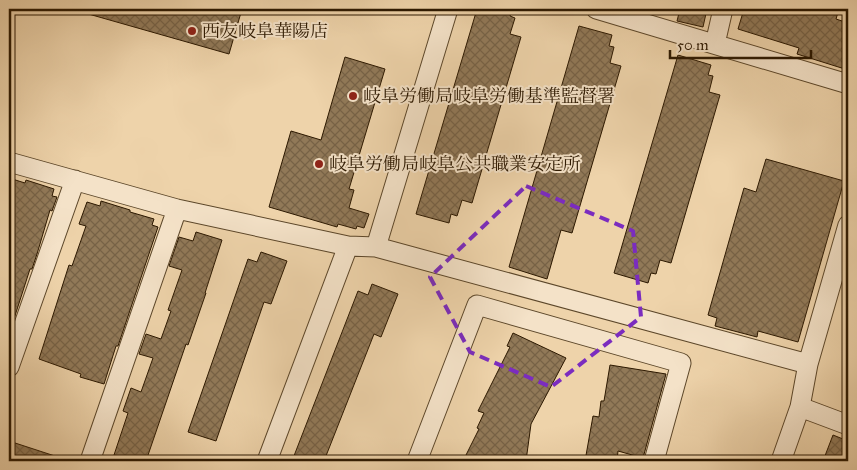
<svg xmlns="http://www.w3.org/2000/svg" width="857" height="470" font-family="'IM FELL Great Primer','Noto Serif JP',serif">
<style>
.building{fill:url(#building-cross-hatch);stroke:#2c1800}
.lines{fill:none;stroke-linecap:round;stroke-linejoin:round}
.minor-casing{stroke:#5c472a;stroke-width:21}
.minor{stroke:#f4e2c8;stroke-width:19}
.marked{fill:none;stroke:#7b2cbf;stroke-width:4;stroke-dasharray:10 6;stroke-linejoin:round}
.poi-dot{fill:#8f2418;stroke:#f4e2c8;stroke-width:2}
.labels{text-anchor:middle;stroke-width:4;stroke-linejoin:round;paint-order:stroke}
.poi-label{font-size:18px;fill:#2c1800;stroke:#f4e2c8;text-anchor:start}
</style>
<defs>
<pattern id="building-cross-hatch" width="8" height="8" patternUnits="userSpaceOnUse" patternTransform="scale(1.25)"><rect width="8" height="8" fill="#917958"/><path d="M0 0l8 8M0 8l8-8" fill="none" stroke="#776246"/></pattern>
</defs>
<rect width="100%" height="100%" fill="#eed3aa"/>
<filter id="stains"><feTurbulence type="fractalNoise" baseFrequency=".004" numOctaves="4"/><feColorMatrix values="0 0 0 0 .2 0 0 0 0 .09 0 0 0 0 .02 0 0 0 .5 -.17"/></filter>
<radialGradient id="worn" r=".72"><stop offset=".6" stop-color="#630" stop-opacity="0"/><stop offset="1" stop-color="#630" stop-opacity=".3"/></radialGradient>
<!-- building -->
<path class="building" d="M86 9H242L229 54 85 13Z
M477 9H512L510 16 515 18 510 34 521 37 472 203 462 200 457 216 451 214 449 223 416 214Z
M680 9H707L703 27 677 21Z
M744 9H839L836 19 848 23V70L797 54 799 48 738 29Z
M579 26 612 35 609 46 614 47 610 63 621 66 572 233 561 230 547 279 509 267Z
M678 55 711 65 708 75 713 76 709 92 720 95 671 263 660 260 656 274 651 273 648 283 614 273Z
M345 57 385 69 349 189 354 190 349 208 369 214 364 228 357 226 356 229 338 224 337 227 269 207 291 131 321 140Z
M766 159 844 181 798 342 758 331 757 337 715 326 717 318 708 315 744 188 756 192Z
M9 178 25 183 26 180 54 189 52 196 57 197 52 211 50 210 37 254 32 269H30L12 325H9Z
M101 201 130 210V212L154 219 152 225 158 227 118 346H116L104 384 80 377 81 374 39 359 69 265 72 266 86 226 79 224 87 202 100 206Z
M196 232 222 240 205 293H206L188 345 186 344 146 461H112L128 413 123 411 131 388 141 392 153 358 139 354 146 334 161 339 171 311 168 310 182 270 169 266 179 237 193 241Z
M261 252 287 261 271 304 264 302 216 441 188 432 248 259 257 262Z
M372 284 398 294 381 337 374 334 324 461H292L358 291 368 295Z
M513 333 566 358 531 424 526 461H463L479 429 477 428 484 413 478 411 510 347 507 346Z
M610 365 666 374 643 458 618 451 617 461H585L593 416 599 417 601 401H604Z
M833 435 848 441V461H823Z
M9 441 61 458V461H9Z"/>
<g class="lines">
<!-- minor casing -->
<g class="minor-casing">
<path id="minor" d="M596 9 848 84
M715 44 723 9
M9 162 177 209 348 246 376 247 808 364
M376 247 448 9
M9 367 75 180
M800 407 848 425
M90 461 177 209
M267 461 348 246
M417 461 477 305 681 363 654 461
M781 461 800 407 808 364 848 225"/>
</g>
<!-- minor -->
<use href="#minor" class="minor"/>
</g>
<!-- marked area -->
<path class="marked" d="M526 186 633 231 641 317 551 387 470 352 430 277Z"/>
<!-- markers -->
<g class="poi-dot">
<circle cx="192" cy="31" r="5"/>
<circle cx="353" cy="96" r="5"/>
<circle cx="319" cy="164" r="5"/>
</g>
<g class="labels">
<!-- poi labels -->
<g class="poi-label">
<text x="202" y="37">西友岐阜華陽店</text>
<text x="363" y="102">岐阜労働局岐阜労働基準監督署</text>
<text x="329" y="170">岐阜労働局岐阜公共職業安定所</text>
</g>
</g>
<!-- margin -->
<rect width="857" height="470" fill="none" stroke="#eed3aa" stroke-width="30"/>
<rect x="10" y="10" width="837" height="450" fill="none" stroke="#2c1800" stroke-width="2.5"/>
<rect x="15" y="15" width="827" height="440" fill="none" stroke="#2c1800"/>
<!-- scale -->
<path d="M670 50v8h141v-8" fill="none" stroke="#2c1800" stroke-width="2.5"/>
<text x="677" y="50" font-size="15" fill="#2c1800" stroke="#f4e2c8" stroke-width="4" paint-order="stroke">50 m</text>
<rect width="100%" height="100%" filter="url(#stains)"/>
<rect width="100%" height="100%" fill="url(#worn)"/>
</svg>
